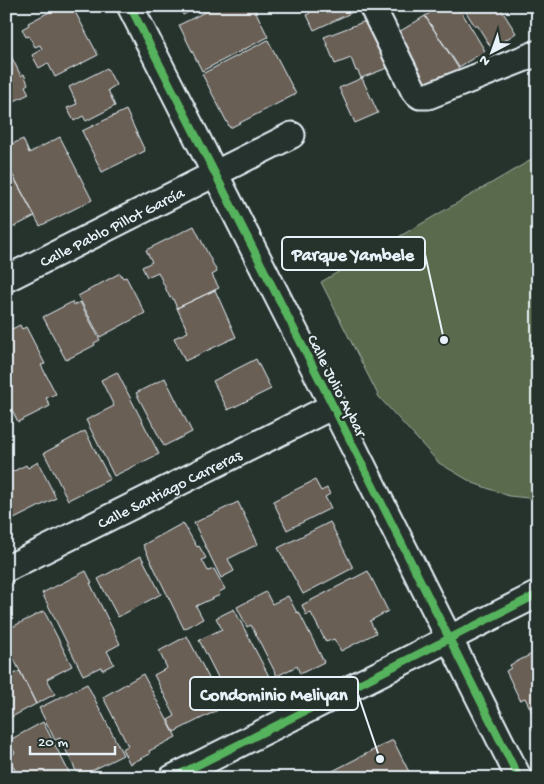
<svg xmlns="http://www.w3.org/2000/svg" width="544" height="784" font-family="'Gochi Hand',sans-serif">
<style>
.green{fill:#5a6b4d;stroke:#a1aea2}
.building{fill:#695e55;stroke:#e8f1f8}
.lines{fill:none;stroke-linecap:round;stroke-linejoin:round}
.street-casing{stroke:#e8f1f8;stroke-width:29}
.street{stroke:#26332d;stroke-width:25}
.cycleway-casing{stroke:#26332d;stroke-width:11}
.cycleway{stroke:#56b35d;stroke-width:8}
.labels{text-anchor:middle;stroke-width:5;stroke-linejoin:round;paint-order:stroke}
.street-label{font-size:16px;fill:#e8f1f8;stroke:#26332d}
.leader{fill:none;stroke:#e8f1f8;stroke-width:2}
.callout-dot{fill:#e8f1f8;stroke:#26332d;stroke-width:2}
.callout{fill:#26332d;stroke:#e8f1f8;stroke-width:2}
.callout-label{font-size:18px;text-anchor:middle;font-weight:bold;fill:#e8f1f8}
</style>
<rect width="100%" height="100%" fill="#26332d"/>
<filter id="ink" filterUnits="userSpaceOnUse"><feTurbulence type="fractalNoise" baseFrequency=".02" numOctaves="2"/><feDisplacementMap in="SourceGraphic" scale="10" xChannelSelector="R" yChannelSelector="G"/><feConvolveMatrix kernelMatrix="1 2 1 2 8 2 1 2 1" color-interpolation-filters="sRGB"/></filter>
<g filter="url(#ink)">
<!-- green -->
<path class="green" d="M538 156V499L509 496 473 483 439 463 379 397 321 282Z"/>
<!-- building -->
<path class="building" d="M61 6H72L98 55 55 77 48 63 39 68 32 55 42 49 40 45 35 47 29 36 26 37 22 29 29 25 28 23Z
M179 6H200L183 15Z
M217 6H253L268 37 202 71 179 25Z
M318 6H353L355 11 314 30 307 15 310 13 309 11Z
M441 6H458L485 51 459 67 425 16Z
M462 6H499L516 33 492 49 477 25 475 26Z
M425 16 461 72 428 92 394 35Z
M371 19 390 67 361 78 358 71H356L351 58 335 64 324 37Z
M268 40 296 94 230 128 202 74Z
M6 42 11 51 9 52 21 76 24 74 28 84 25 86 29 94 6 105Z
M107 68 116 85 108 90 115 106 86 121 83 116 74 121 67 108 77 104 69 87Z
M362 78 378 113 355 123 339 88Z
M126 110 145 151 102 172 82 131Z
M60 137 92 200 40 226 6 163V147L23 139 29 153Z
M10 170 35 216 6 231V171Z
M194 226 217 272 212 275 219 288 177 308 172 297 170 298 158 272 147 277 142 267 152 262 146 250Z
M120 273 123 278 126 277 145 313 100 337 78 296Z
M215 290 236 337 185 361 174 338 188 332 177 308Z
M72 302 74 305 80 302 100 340 94 343 95 345 66 360 43 317Z
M20 325 22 329 26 327 45 364 41 365 56 394 46 398 50 406 18 422 6 398V332Z
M256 359 271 389 228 410 213 381Z
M117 372 159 454 114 476 86 420 114 406 101 380Z
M165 378 192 432 164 446 136 393Z
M85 431 110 479 68 500 44 453Z
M38 462 56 498 12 520 6 508V475L26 465 28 468Z
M315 480 321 491 327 488 330 494 325 497 331 508 287 530 273 501Z
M238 502 258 544 228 559 234 571 221 578 194 523Z
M330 522 353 568 303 594 278 548Z
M183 523 197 547 199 546 206 558 202 560 208 571 214 569 225 589 219 592 220 595 196 606 203 619 184 629 143 545Z
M141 556 161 594 118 617 98 579Z
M86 571 92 583H90L120 644 107 651 114 664 102 670 101 667 83 675 42 593Z
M368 571 388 611 370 621 376 633 341 651 334 639 326 642 311 613 306 615 302 605Z
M266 592 272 604 288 596 297 613 299 612 324 662 300 674 297 666 277 676 251 625 247 627 237 607Z
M234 609 274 686 233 707 199 640 222 629 216 618Z
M44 611 72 666 47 679 55 694 36 704 6 643V630Z
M187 636 224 707 174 732 168 720 175 716 154 675 167 668 159 651Z
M538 651V709L532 712 525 698 520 700 506 671 511 668 510 665Z
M6 663 12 675 20 671 36 704 6 720Z
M143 674 176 737 149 751 150 754 130 764 122 749 128 746 103 697Z
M87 684 123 755 79 777 60 738 55 740 39 708Z
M43 722 72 778H19L8 756 15 753 8 741Z
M538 724V739L532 728Z
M393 740 412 778H319Z"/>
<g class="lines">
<!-- street casing -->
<g class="street-casing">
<g id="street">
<path d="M130 6 333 406 519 778"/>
<path d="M372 6 414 91 420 96H428L538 53"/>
<path id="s1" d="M6 279 292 135"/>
<path id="s2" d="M6 569 333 406"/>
<path d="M172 778 538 594"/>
</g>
</g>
<!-- street -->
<use href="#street" class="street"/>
<!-- cycleway casing -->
<g class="cycleway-casing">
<path id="cycleway" d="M130 6 333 406 519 778
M172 778 538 594"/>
</g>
<!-- cycleway -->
<use href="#cycleway" class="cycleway"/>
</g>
</g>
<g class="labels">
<!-- street labels -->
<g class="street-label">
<text dy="6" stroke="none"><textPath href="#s1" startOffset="118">Calle Pablo Pillot García</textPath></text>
<text transform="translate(338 385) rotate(63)" y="6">Calle Julio Aybar</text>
<text dy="6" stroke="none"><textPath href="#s2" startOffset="182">Calle Santiago Carreras</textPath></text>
</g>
</g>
<!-- callouts -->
<path class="leader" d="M444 340L425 254M380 759L358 694"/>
<g class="callout-dot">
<circle cx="444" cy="340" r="5"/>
<circle cx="380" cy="759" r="5"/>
</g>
<g class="callout">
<rect x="282" y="237" width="143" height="33" rx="5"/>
<rect x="190" y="677" width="168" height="33" rx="5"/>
</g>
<g class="callout-label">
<text x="353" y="260">Parque Yambele</text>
<text x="274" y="700">Condominio Meliyan</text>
</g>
<!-- margin -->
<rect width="544" height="784" fill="none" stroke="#26332d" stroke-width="25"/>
<rect x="12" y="12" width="519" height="759" fill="none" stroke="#e8f1f8" stroke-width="2" filter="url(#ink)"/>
<!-- north arrow -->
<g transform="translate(492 52) rotate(221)" stroke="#26332d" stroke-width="4" paint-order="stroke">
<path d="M0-4L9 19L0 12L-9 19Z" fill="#e8f1f8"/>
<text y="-8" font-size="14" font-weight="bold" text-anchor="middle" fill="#e8f1f8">N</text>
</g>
<!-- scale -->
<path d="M30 746v8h85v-8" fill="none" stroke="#e8f1f8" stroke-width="2.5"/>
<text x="38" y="746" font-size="15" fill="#e8f1f8" stroke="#26332d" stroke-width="4" paint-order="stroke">20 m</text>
</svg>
